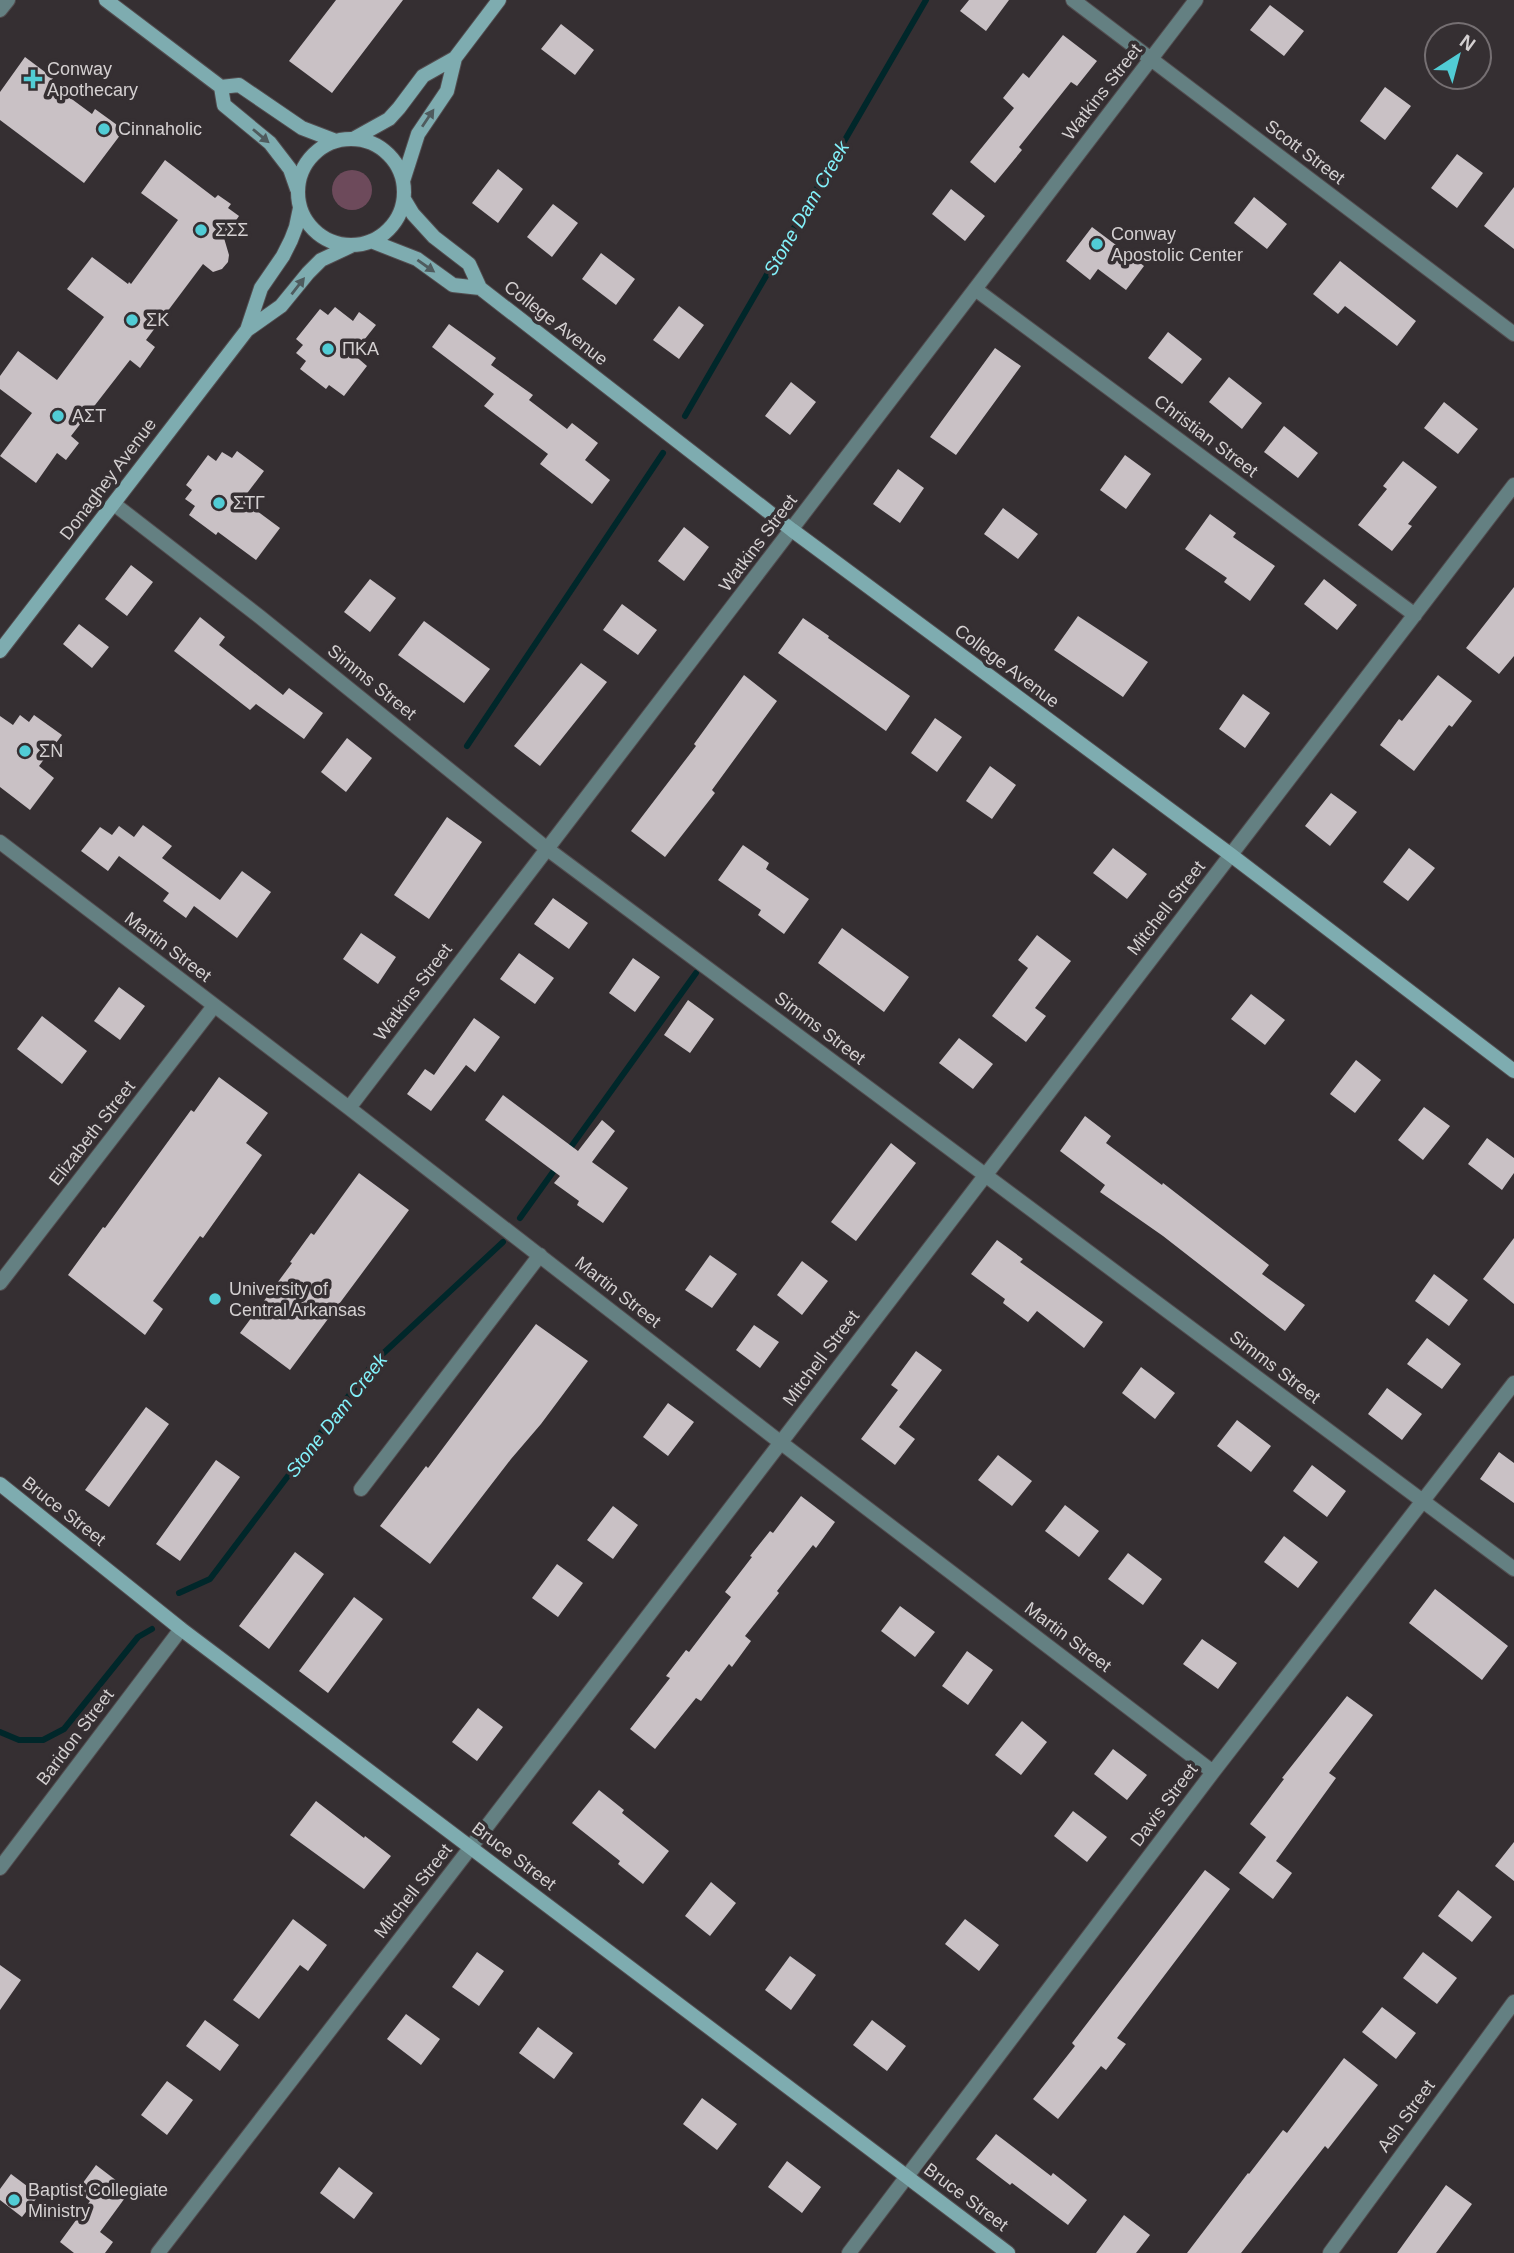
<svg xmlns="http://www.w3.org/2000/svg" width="1514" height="2253" font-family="Arial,sans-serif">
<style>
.green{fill:#6d4a5b}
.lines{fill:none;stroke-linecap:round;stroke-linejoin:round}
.stream{stroke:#00272a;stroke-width:6}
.building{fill:#c9c1c5}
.street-casing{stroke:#524c4f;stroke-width:16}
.secondary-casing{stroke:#524c4f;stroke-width:16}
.street{stroke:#648082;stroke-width:14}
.secondary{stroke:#7eacb0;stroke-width:14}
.oneway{fill:#4f5b5e}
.poi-dot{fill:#51ccd5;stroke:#352f32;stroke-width:2.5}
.labels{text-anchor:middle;stroke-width:7;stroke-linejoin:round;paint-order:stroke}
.poi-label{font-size:18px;fill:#d4d0d1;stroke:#352f32;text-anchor:start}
.street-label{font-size:18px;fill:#d4d0d1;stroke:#352f32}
.water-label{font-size:19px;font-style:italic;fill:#83f2fb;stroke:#352f32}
</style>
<rect width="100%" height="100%" fill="#352f32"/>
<!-- green -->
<path class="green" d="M332 190a20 20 0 1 1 40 0a20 20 0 1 1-40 0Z"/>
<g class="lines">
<!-- stream -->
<path class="stream" d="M685 416 926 0
M467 746 663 453
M568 1151 696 973
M520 1218 558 1165
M179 1593 210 1579 375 1361 503 1242
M0 1732 19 1740H43L64 1729 138 1637 152 1629"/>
</g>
<!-- building -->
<path class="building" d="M336 0H403L332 93 289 61Z
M969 0H1009L986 31 960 11Z
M1270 5 1304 31 1284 56 1250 30Z
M561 24 594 50 575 75 541 49Z
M1063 35 1097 61 1077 86 1071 82 1019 147 1022 150 995 183 970 162 1014 108 1003 98 1023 73 1029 78Z
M25 57 53 78 50 83 92 114 95 109 124 130 84 183 0 120V92Z
M1385 87 1411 106 1385 140 1360 121Z
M1457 154 1483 173 1457 208 1431 188Z
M165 160 215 198 218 195 231 204 228 208 239 216 224 238 229 255 228 262 222 269 213 272 203 264 146 340 155 347 140 368 130 360 71 436 79 443 66 460 57 453 36 483 0 456 32 413 0 389V376L18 351 57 380 104 317 67 289 92 257 128 284 129 282 131 284 178 220 141 193Z
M498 169 523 189 498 223 472 203Z
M1514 187V249L1484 226Z
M951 189 985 216 965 241 932 214Z
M1254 197 1287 224 1267 249 1234 223Z
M553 204 578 223 552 257 527 237Z
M1092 227 1144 266 1126 290 1098 269 1090 280 1066 261Z
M601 253 635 279 616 305 582 279Z
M1340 261 1416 321 1397 346 1345 306 1338 314 1313 294Z
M679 306 704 325 679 359 653 340Z
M335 307 353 321 359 312 376 325 353 354 367 366 344 396 329 385 326 389 300 369 306 361 296 353 303 345 296 339 320 309 328 315Z
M449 324 496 358 491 365 533 395 529 400 567 429 572 423 598 443 585 460 610 480 592 504 540 464 548 454 484 406 494 394 432 347Z
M1168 332 1202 359 1182 384 1148 358Z
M995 348 1021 366 956 455 930 437Z
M1229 377 1262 403 1242 429 1209 402Z
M791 382 816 402 790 435 765 416Z
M1444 402 1478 429 1458 454 1424 428Z
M1284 426 1318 453 1298 478 1264 452Z
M237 451 264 471 242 500 280 528 256 560 218 532 216 535 189 515 195 506 185 499 192 490 186 485 208 455 216 461 222 452 232 458Z
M1125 455 1151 474 1126 509 1100 490Z
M1403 461 1437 487 1408 524 1412 526 1392 551 1358 525 1387 489 1383 486Z
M898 469 924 488 900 523 873 504Z
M1003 508 1038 534 1018 559 984 534Z
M1210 514 1236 533 1233 537 1275 566 1250 601 1224 582 1227 578 1185 549Z
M684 527 709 547 684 581 658 561Z
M131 565 153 582 127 616 105 599Z
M370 579 396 598 370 632 344 612Z
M1324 579 1357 605 1337 630 1304 604Z
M1514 587V656L1499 674 1466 648Z
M622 604 657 630 638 655 603 630Z
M1078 616 1148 662 1123 697 1054 650Z
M200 617 225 637 219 645 283 695 289 688 323 713 304 739 256 704 250 710 174 651Z
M803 618 829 636 828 638 910 696 886 731 778 653Z
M424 621 490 669 464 703 398 655Z
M79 624 109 647 92 668 63 644Z
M581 663 607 682 540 766 514 746Z
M744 675 777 701 712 790 715 793 665 857 631 831 696 746 694 744Z
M1438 675 1472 701 1452 727 1449 725 1414 771 1380 745 1399 719 1402 721Z
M1243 694 1270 713 1245 748 1219 729Z
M20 715 29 722 34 715 62 735 39 766 54 778 30 810 0 787V716L13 725Z
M935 718 962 737 937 772 911 753Z
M347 738 372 758 346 792 321 772Z
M990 766 1016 785 992 819 966 801Z
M1331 793 1357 812 1330 846 1305 826Z
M447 817 482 842 429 919 394 895Z
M143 825 172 846 162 858 220 900 242 871 271 892 237 938 194 906 186 918 163 901 169 893 119 856 108 871 81 851 100 827 112 835 119 826 134 837Z
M743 845 769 863 766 869 809 899 784 934 758 915 761 910 718 880Z
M1113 848 1147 874 1127 899 1093 873Z
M1409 848 1435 868 1408 901 1383 882Z
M553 898 588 923 569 949 534 924Z
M842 928 909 977 884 1012 818 963Z
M361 933 396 957 378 984 343 959Z
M1037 935 1071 961 1035 1008 1046 1016 1026 1042 992 1016 1028 968 1018 960Z
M519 953 554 978 535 1004 500 979Z
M633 958 660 977 635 1012 609 993Z
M119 987 145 1006 120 1040 94 1021Z
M1251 994 1285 1020 1265 1045 1231 1019Z
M688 1000 714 1019 690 1053 664 1035Z
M42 1016 87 1051 62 1084 17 1049Z
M474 1018 500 1037 475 1072 466 1065 431 1111 407 1094 425 1069 434 1075Z
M959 1038 993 1064 973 1089 939 1063Z
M1356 1060 1381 1080 1355 1113 1330 1094Z
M219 1077 268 1113 246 1143 262 1155 203 1238 200 1236 153 1301 163 1309 145 1335 68 1275 103 1227 105 1228 191 1110 194 1112Z
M503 1095 578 1151 602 1120 615 1131 592 1162 628 1188 603 1223 577 1205 579 1201 554 1183 560 1176 485 1120Z
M1424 1107 1450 1126 1423 1160 1398 1140Z
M1085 1116 1111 1136 1106 1143 1162 1185 1163 1183 1269 1265 1262 1274 1305 1305 1285 1331 1163 1236 1100 1192 1105 1185 1060 1151Z
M1487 1138 1514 1158V1173L1502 1190 1468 1164Z
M891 1143 916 1163 856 1241 831 1222Z
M359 1173 409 1210 290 1370 240 1333 292 1263 290 1262 311 1233 314 1235Z
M1514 1238V1304L1483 1279Z
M997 1240 1023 1259 1020 1262 1103 1322 1084 1348 1037 1311 1028 1322 1003 1303 1005 1299 971 1274Z
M710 1255 737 1274 712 1308 685 1290Z
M802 1261 828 1281 802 1315 777 1295Z
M1434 1274 1468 1300 1449 1326 1415 1301Z
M536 1324 588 1361 541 1424 511 1459 430 1564 380 1526 426 1466 428 1468Z
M754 1325 779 1342 760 1368 736 1350Z
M1427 1338 1461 1364 1442 1389 1407 1364Z
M916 1351 942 1370 899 1427 915 1439 895 1465 861 1439 898 1390 891 1385Z
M1141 1367 1175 1393 1155 1419 1122 1393Z
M1387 1388 1422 1414 1402 1440 1368 1414Z
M668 1403 694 1422 668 1456 643 1437Z
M146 1407 169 1424 109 1507 85 1490Z
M1237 1420 1271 1446 1251 1472 1217 1446Z
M1499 1452 1514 1463V1503L1480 1479Z
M998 1455 1032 1481 1012 1506 978 1480Z
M216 1460 240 1477 180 1561 156 1544Z
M1312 1465 1346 1491 1327 1517 1293 1491Z
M801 1496 835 1522 816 1548 813 1545 777 1591 779 1593 745 1636 751 1641 732 1667 729 1664 701 1701 696 1698 655 1749 630 1729 670 1678 666 1676 686 1650 689 1652 731 1597 725 1592 752 1557 750 1556 770 1531 773 1533Z
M1065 1505 1099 1531 1079 1557 1045 1531Z
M613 1506 638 1525 613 1559 587 1540Z
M1284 1536 1318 1562 1298 1588 1264 1562Z
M295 1552 324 1574 269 1649 239 1626Z
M1128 1553 1162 1579 1143 1605 1108 1579Z
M557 1564 583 1583 558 1617 532 1598Z
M1435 1589 1508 1646 1482 1680 1409 1623Z
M354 1597 383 1619 328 1693 299 1671Z
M900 1606 935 1632 915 1657 881 1631Z
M1202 1639 1237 1663 1218 1689 1183 1664Z
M967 1651 993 1670 968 1705 942 1686Z
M1347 1696 1373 1715 1329 1773 1336 1778 1276 1861 1292 1873 1273 1899 1239 1873 1266 1837 1250 1824 1284 1779 1282 1778Z
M478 1708 503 1727 477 1761 452 1742Z
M1022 1721 1047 1742 1021 1775 995 1755Z
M1113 1749 1147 1775 1127 1800 1094 1774Z
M599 1790 624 1810 622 1813 669 1851 643 1884 618 1864 620 1861 572 1823Z
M316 1801 364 1838 365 1836 391 1856 364 1889 290 1835Z
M1073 1811 1107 1837 1087 1862 1054 1836Z
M1514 1842V1881L1495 1866Z
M1205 1870 1230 1889 1117 2038 1126 2044 1106 2070 1101 2066 1058 2119 1033 2099 1075 2046 1072 2043Z
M711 1882 736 1903 710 1936 685 1916Z
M1458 1890 1492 1917 1472 1942 1438 1916Z
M293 1919 327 1945 308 1971 300 1965 259 2019 233 2000Z
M965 1919 999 1945 979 1971 945 1944Z
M477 1952 504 1971 479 2006 452 1987Z
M1423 1952 1457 1978 1437 2004 1403 1978Z
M790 1956 816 1975 791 2010 765 1990Z
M0 1965 21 1980 0 2010Z
M1382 2007 1416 2033 1396 2059 1362 2032Z
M406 2014 440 2039 421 2065 387 2039Z
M205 2020 239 2045 220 2071 186 2046Z
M872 2020 906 2046 887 2071 853 2045Z
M538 2027 573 2053 554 2079 519 2053Z
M1344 2058 1378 2085 1328 2149 1325 2146 1241 2253H1187L1248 2173 1249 2174 1283 2130 1287 2133Z
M167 2081 193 2100 167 2135 141 2115Z
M702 2098 737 2124 717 2150 683 2124Z
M996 2134 1051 2176 1053 2173 1087 2200 1068 2225 1012 2183 1010 2185 976 2159Z
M787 2161 821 2187 802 2213 768 2187Z
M96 2165 130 2191 100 2232 113 2242 105 2253H74L60 2242 90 2201 77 2191Z
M339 2167 373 2193 354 2219 320 2193Z
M11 2174 39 2195 22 2217 0 2200V2189Z
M1446 2185 1472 2204 1436 2253H1397Z
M1124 2215 1150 2235 1136 2253H1096Z"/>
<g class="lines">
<!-- street casing -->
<g class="street-casing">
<path id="street" d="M1073 0 1514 334
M0 10 8 0
M975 289 1415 615
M114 504 260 617 546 848 1514 1569
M0 842 349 1108 780 1442 1213 1772
M349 1108 1196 0
M0 1283 214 1006
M361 1489 540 1255
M0 1868 181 1629
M158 2253 471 1847 1514 485
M849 2253 1213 1772 1514 1383
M1330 2253 1514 2002"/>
</g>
<!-- secondary casing -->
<g class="secondary-casing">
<path id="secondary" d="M106 0 221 87 224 105 270 143 290 169 297 189
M221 87 239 85 302 128 336 141
M353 139 389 119 399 108 423 76 455 58 499 0
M298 192a53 53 0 1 1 106 0a53 53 0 1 1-106 0Z
M403 181 418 134 447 91 455 58
M404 199 413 214 434 237 469 264 480 288 792 530 1231 855 1514 1071
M371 241 417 259 453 285 480 288
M247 330 261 288 283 256 291 240 296 227 300 208
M0 651 247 330 281 306 308 273 321 260 353 245
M0 1484 181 1629 1008 2253"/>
</g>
<!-- street -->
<use href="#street" class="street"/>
<!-- secondary -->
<use href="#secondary" class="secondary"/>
</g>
<!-- one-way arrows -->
<defs><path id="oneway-solid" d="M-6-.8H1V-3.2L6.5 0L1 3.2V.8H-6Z" transform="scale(1.75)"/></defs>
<g class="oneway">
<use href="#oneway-solid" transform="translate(428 118) rotate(-56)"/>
<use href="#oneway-solid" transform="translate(261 136) rotate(40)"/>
<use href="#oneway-solid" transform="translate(426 266) rotate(35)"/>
<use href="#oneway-solid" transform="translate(298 286) rotate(-52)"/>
</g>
<!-- markers -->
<g class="poi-dot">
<path d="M29.5 68.5h7v7h7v7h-7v7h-7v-7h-7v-7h7z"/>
<circle cx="104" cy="129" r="7"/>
<circle cx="201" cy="230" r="7"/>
<circle cx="1097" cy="244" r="7"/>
<circle cx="132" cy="320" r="7"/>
<circle cx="328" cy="349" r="7"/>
<circle cx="58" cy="416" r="7"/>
<circle cx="219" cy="503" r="7"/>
<circle cx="25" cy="751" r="7"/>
<circle cx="215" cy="1299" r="7"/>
<circle cx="14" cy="2200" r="7"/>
</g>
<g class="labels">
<!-- poi labels -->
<g class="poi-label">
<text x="47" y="75">Conway<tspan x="47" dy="21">Apothecary</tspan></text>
<text x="118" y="135">Cinnaholic</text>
<text x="215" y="236">ΣΣΣ</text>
<text x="1111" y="240">Conway<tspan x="1111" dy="21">Apostolic Center</tspan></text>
<text x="146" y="326">ΣΚ</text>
<text x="342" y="355">ΠΚΑ</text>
<text x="72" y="422">ΑΣΤ</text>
<text x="233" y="509">ΣΤΓ</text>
<text x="39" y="757">ΣΝ</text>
<text x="229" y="1295">University of<tspan x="229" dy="21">Central Arkansas</tspan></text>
<text x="28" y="2196">Baptist Collegiate<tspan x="28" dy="21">Ministry</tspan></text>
</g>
<!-- street labels -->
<g class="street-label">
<text transform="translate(1102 92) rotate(-52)" y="6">Watkins Street</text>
<text transform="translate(1305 152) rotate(37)" y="6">Scott Street</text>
<text transform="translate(556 323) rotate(38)" y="6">College Avenue</text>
<text transform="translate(1206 436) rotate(37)" y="6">Christian Street</text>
<text transform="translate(108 479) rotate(-53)" y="6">Donaghey Avenue</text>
<text transform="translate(758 543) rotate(-53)" y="6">Watkins Street</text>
<text transform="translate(1007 666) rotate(37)" y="6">College Avenue</text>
<text transform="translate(372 682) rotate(39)" y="6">Simms Street</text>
<text transform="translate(1166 908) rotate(-52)" y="6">Mitchell Street</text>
<text transform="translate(168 947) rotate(37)" y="6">Martin Street</text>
<text transform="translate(413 992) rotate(-53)" y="6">Watkins Street</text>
<text transform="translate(820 1028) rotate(37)" y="6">Simms Street</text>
<text transform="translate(92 1133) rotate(-52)" y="6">Elizabeth Street</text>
<text transform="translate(618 1292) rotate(38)" y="6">Martin Street</text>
<text transform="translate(821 1358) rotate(-53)" y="6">Mitchell Street</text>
<text transform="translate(1275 1367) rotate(37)" y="6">Simms Street</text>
<text transform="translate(64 1511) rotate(38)" y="6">Bruce Street</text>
<text transform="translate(1068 1637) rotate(37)" y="6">Martin Street</text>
<text transform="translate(75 1737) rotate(-53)" y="6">Baridon Street</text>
<text transform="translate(1164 1805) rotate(-53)" y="6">Davis Street</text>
<text transform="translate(514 1856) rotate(37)" y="6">Bruce Street</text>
<text transform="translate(413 1891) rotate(-52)" y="6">Mitchell Street</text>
<text transform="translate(1406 2116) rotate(-54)" y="6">Ash Street</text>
<text transform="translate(966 2197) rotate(37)" y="6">Bruce Street</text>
</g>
<!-- water labels -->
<g class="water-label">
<text transform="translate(806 208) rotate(-60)" y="7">Stone Dam Creek</text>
<text transform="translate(336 1415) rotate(-52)" y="7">Stone Dam Creek</text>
</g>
</g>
<!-- north arrow -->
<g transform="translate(1458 56) rotate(36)"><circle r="33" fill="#352f32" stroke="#756f72" stroke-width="2"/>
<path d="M0-5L12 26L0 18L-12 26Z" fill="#51ccd5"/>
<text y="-10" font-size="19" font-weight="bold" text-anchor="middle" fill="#d4d0d1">N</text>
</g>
</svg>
